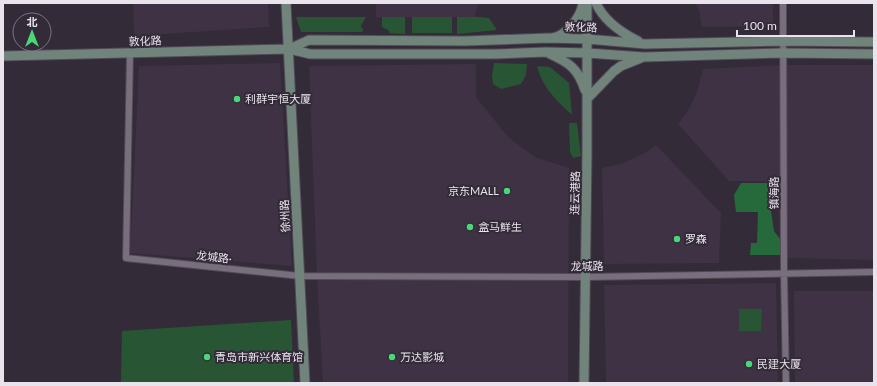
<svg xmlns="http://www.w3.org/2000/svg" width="877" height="386" font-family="Lato,'Noto Sans SC',sans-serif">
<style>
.built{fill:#3e3244}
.green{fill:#285634}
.forest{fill:#26693a}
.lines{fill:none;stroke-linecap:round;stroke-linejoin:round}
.street-casing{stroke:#514954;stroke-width:8}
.secondary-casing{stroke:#514954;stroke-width:11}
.street{stroke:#786e7d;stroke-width:6}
.secondary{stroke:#71847b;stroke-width:9}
.poi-dot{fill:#4ad778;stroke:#332b38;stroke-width:1.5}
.labels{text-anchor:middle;stroke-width:4;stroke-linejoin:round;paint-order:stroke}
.street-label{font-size:11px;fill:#e9e3ec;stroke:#332b38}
.poi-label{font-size:11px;fill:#e9e3ec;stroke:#332b38;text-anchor:start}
</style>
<rect width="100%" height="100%" fill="#332b38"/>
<!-- built -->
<path class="built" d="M133 3H268L269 27 134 36Z
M376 3H479L474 17H376Z
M695 3H773V26L702 27 699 10Z
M280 63 292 266 130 253 139 66Z
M476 64V97L508 137 535 157 569 168 568 383H323L317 276 309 66Z
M783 65H874V260L784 258V181H729L678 124 687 112 696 95 703 69Z
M656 145 721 213 719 263 604 264 602 168 624 163 647 152Z
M776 283 778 383H606L604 285Z
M794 291H874V383H795Z"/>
<!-- green -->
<path class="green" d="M296 17H366L361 26 362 29H364L362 32H301Z
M382 17H405V34L390 33 388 30 382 27Z
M412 17H452V33H412Z
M457 17H480L489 18 497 30 457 34Z
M494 63 527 64 526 75 521 84 501 89 493 84 492 76Z
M537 66 550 67 569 83 572 115C557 101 542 87 537 66Z
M577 123 581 156 573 158 570 152 569 123Z
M739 309H762L761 331H739Z
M291 320 294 383H121L122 331Z"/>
<!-- forest -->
<path class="forest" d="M741 183H767L774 231 780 239V255H750L751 243H757L758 212H736L734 195Z"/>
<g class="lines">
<!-- street casing -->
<g class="street-casing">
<path id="street" d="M783 3 784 274 786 383
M130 53 126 258 300 276 586 277 874 272"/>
</g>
<!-- secondary casing -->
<g class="secondary-casing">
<path id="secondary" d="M286 3 305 383
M596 3C604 21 620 32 638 41
M553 38C567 35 581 17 583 3
M289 49 309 40 465 41 548 38 587 39 645 44 783 41 874 42
M550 54C570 63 578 69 585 90
M3 56 289 49 310 54H496L546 52 587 53 644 57 783 53 874 54
M587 99 614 71 621 66 641 58
M584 383 587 153V3"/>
</g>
<!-- street -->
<use href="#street" class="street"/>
<!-- secondary -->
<use href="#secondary" class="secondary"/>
</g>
<!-- markers -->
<g class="poi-dot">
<circle cx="237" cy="99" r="4"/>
<circle cx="507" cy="191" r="4"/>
<circle cx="470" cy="227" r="4"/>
<circle cx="677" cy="239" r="4"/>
<circle cx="207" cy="357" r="4"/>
<circle cx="392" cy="357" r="4"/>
<circle cx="749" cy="364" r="4"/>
</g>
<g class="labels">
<!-- street labels -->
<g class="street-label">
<text transform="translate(581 27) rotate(2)" y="4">敦化路</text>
<text transform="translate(145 41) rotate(-2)" y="4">敦化路</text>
<text transform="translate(575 193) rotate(-89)" y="4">连云港路</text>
<text transform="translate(774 193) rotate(-90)" y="4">镇海路</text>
<text transform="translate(285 216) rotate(-93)" y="4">徐州路</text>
<text transform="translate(214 257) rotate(6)" y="4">龙城路·</text>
<text x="587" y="270">龙城路</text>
</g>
<!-- poi labels -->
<g class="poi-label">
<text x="245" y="103">利群宇恒大厦</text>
<text x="499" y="195" text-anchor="end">京东MALL</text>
<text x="478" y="231">盒马鲜生</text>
<text x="685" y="243">罗森</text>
<text x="215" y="361">青岛市新兴体育馆</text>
<text x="400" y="361">万达影城</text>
<text x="757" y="368">民建大厦</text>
</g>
</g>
<!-- border -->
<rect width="877" height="386" fill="none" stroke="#e9e3ec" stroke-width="8"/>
<!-- north arrow -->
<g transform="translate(32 32)"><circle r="19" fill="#332b38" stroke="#7c7580"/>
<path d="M0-3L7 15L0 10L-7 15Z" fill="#4ad778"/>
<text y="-6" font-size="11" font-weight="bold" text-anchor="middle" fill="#e9e3ec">北</text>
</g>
<!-- scale -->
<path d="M737 30v6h117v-6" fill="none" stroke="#e9e3ec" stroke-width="2"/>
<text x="743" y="30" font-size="12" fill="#e9e3ec" stroke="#332b38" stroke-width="3" paint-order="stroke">100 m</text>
</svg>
